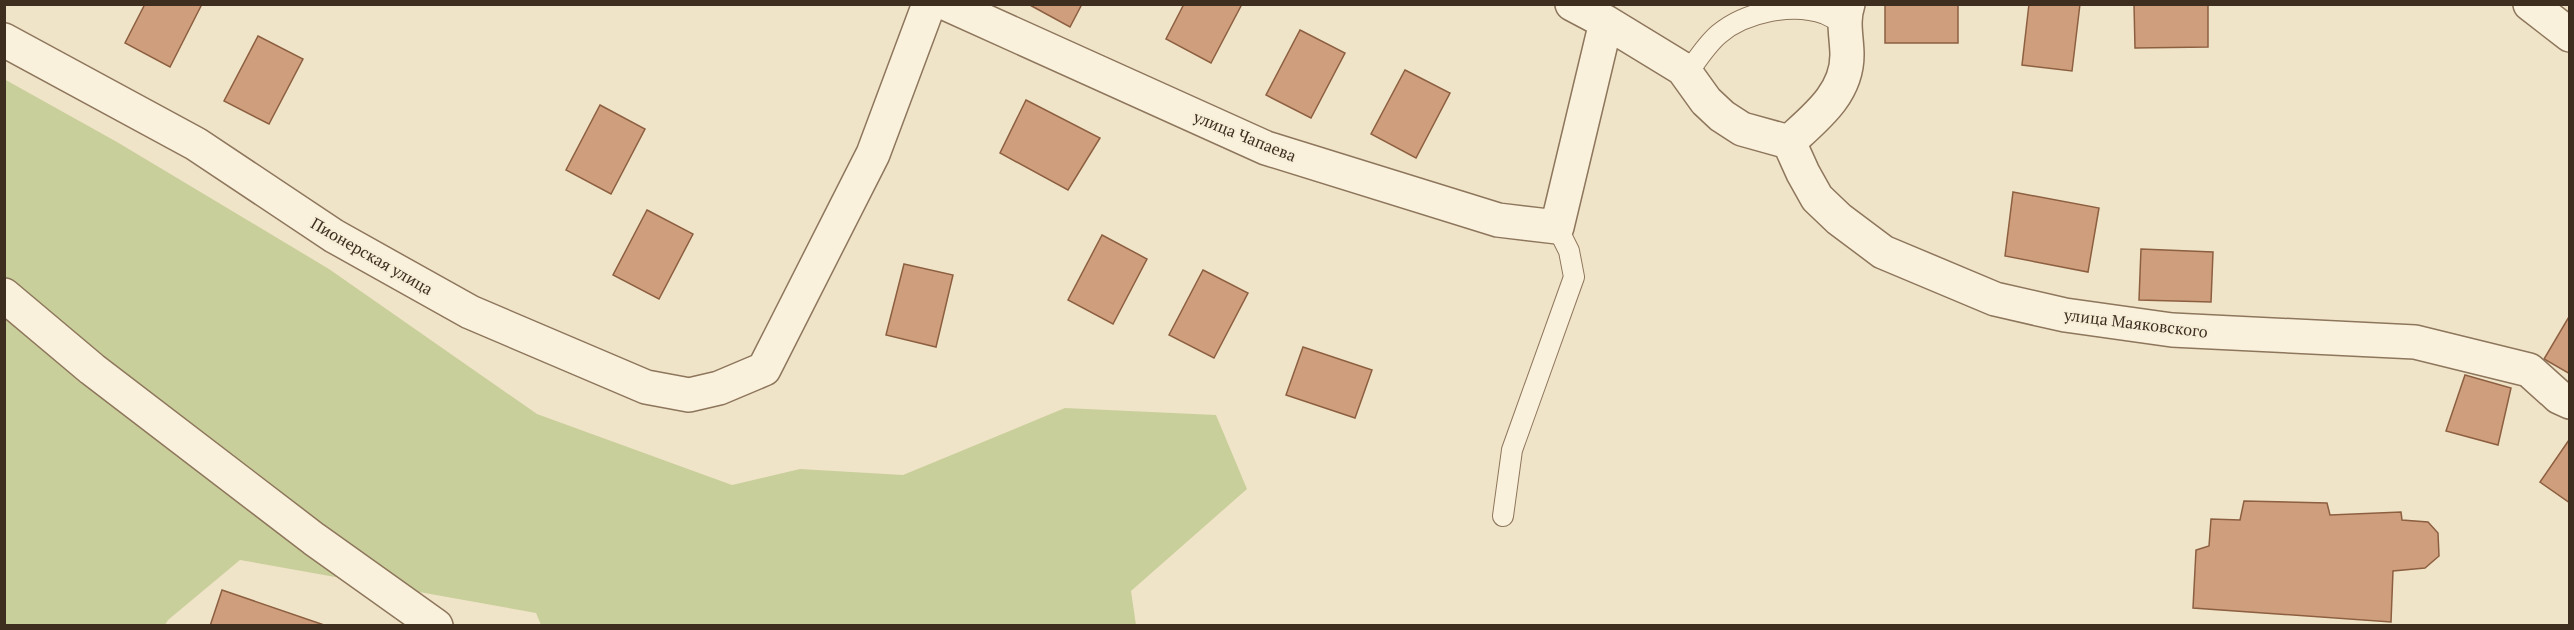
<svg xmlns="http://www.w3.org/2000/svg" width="2574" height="630" font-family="'PT Serif',serif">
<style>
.green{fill:#c9cf9b}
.building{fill:#cf9f7d;stroke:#8d5f41;stroke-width:1.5}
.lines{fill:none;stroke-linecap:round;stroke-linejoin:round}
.service-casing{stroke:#8d765c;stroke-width:22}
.minor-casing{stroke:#8d765c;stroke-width:36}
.service{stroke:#faf1dc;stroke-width:20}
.minor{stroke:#faf1dc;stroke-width:33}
.labels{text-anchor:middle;stroke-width:4.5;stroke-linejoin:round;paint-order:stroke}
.street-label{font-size:16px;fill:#3d2e20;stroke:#f7eed8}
</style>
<rect width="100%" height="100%" fill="#f0e4c8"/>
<!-- green -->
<path class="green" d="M4 79 117 142 329 269 537 414 732 485 800 469 903 475 1065 408 1216 415 1247 489 1131 591 1136 625H541L536 613 240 560 168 620 165 625H5Z"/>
<!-- building -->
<path class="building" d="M145 4H202L170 67 125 43Z
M1028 4H1082L1070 27Z
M1184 4H1242L1211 63 1166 39Z
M1885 4H1958V43H1885Z
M2029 4H2080L2072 71 2022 65Z
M2134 4H2208V47L2135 48Z
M1300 30 1345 53 1311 118 1266 95Z
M258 36 303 59 269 124 224 101Z
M1405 70 1450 93 1416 158 1371 134Z
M1026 100 1100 138 1068 190 1000 153Z
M600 105 645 129 611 194 566 170Z
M2013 192 2099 208 2088 272 2005 256Z
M647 210 693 234 659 299 613 275Z
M1102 235 1147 259 1113 324 1068 300Z
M2141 249 2213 252 2211 302 2139 300Z
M904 264 953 275 936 347 886 335Z
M1203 270 1248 293 1214 358 1169 335Z
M2570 315V374L2544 359Z
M1303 347 1372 370 1355 418 1286 395Z
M2465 375 2511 388 2498 445 2446 431Z
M2569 440 2570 441V503L2540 482Z
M2244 501 2327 503 2330 515 2401 512 2402 520 2428 522 2438 533 2439 556 2425 568 2393 571 2391 622 2193 608 2196 550 2209 546 2211 519 2240 520Z
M222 590 327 626H210Z"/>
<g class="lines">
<!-- service casing -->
<g class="service-casing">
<path id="service" d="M1687 74C1697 60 1706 45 1719 34 1745 12 1793 2 1825 14 1832 17 1839 21 1845 25
M1503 516 1512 450 1574 277 1569 251 1557 227"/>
</g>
<!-- minor casing -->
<g class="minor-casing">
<path id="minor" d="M947 4 1266 148 1498 220 1557 227 1606 22
M1572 4 1606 22 1683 69 1706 101 1722 116 1742 129 1789 142
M2530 4 2570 35
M4 40 196 144 334 236 470 312 646 387 689 395 719 388 764 369 873 154 929 4
M1789 142 1803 173 1817 198 1839 219 1883 252 1995 299 2065 315 2172 330 2415 342 2529 370 2559 397 2570 402
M1789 142C1815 118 1847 94 1847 55 1847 38 1842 22 1848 4
M4 295 92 369 314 539 436 626"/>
</g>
<!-- service -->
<use href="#service" class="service"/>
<!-- minor -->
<use href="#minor" class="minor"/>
</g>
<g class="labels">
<!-- street labels -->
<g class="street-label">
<text transform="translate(1245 136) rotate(22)" y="6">улица Чапаева</text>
<text transform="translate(372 256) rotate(30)" y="6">Пионерская улица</text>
<text transform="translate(2136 323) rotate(7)" y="6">улица Маяковского</text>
</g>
</g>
<!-- border -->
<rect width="2574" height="630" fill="none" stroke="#3d2e20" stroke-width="12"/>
</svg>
